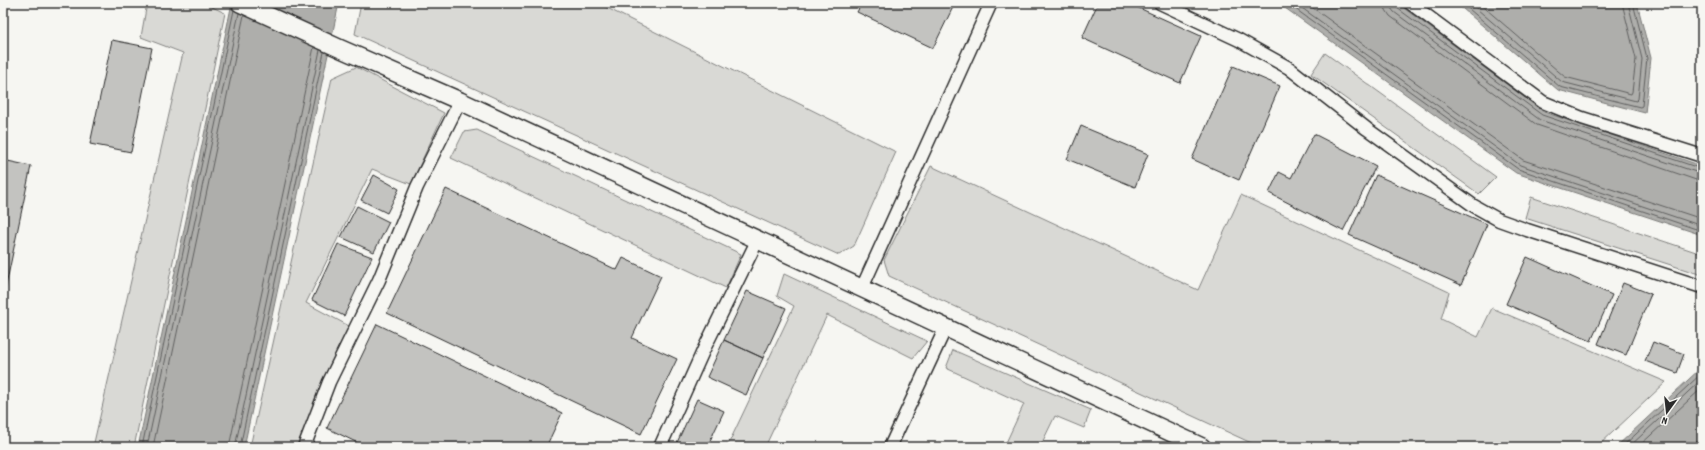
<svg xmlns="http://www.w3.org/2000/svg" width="1705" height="450" font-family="Dekko,sans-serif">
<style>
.green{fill:#d9d9d5;stroke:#828280}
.water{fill:#aeaeab;stroke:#7a7a78}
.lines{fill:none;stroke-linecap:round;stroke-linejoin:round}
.shore{stroke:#5f5f5e;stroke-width:1}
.building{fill:#c3c3c0;stroke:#2b2b2b}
.street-casing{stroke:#2b2b2b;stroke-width:15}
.secondary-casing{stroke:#2b2b2b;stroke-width:20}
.street{stroke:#f6f6f2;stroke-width:12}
.secondary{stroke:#f6f6f2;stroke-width:17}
</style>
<rect width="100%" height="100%" fill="#f6f6f2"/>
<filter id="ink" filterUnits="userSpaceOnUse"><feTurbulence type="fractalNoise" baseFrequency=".025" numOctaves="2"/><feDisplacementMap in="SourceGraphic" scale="8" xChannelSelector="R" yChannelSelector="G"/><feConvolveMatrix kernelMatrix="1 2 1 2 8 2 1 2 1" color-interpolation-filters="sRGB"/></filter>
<g filter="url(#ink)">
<!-- green -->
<path class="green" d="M147 3H204L225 13 134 447H93L183 53 141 37Z
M361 3H597L896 152 854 246 839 255 355 34Z
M1325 53 1496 177 1479 194 1311 74Z
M356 67 444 113 411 184 372 169 306 303 349 326 323 379 297 447H250L332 78Z
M477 130 741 254 726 288 451 158 464 132Z
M931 166 1198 290 1241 195 1449 292 1441 319 1478 337 1492 308 1666 382 1597 447H1260L889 276 884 260Z
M1531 197 1702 254V275L1525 218Z
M784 274 927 341 913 358 827 315 765 447H727L794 306 777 296Z
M953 350 1091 410 1084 428 1055 416 1040 447H1004L1024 404 946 368Z"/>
<!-- water -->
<path class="water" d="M232 3H339L244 447H138Z
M1278 3H1397L1544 112 1702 166V235L1516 173Z
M1456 3H1637L1651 58 1645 113 1558 90Z
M1702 367V447H1616Z"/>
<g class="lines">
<!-- shore -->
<path class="shore" d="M1287 3 1518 169 1702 231
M1295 3 1520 165 1702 226
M1306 3 1523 160 1702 219
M1384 3 1386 10 1390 16 1537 125 1696 180H1702
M1390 3 1391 8 1394 12 1540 120 1702 174
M1396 3 1397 8 1542 115 1702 169
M1462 3 1560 87 1640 107 1642 106 1647 58 1633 3
M1470 3 1562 82 1636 101 1638 99 1642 59 1628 3
M1479 3 1565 77 1631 94 1632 92 1636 59 1622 3
M142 447 234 10
M147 447 239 13
M153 447 244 15
M229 447 314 47
M235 447 320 50
M240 447 324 52
M1622 447 1702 373
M1629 447 1702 379
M1638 447 1702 388"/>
</g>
<!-- building -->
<path class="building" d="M862 3H955L933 48 857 12Z
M1098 3H1128L1201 36 1180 83 1082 38Z
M112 40 152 48 131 152 90 144Z
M1233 66 1280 86 1239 180 1192 159Z
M1081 126 1148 154 1135 187 1067 159Z
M1314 134 1376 166 1343 231 1269 193 1279 172 1291 178Z
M3 160 31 166 3 300Z
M374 175 399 189 387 213 361 200Z
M1376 175 1487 224 1461 285 1349 235Z
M446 189 617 270 623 258 661 276 632 338 677 359 641 434 387 313Z
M357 206 389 222 374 252 341 237Z
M338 244 372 257 344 316 312 300Z
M1527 257 1612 295 1591 341 1506 304Z
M1623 283 1651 294 1626 355 1598 344Z
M747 291 786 308 763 358 724 340Z
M377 324 562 413 546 447H366L327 428Z
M724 340 763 358 746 395 707 377Z
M1653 342 1684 354 1677 373 1645 361Z
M697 399 724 411 707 447H675Z"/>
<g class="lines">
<!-- street casing -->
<g class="street-casing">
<path id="street" d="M1160 3 1239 40 1289 68 1367 129 1474 206 1499 220 1527 230 1702 287
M1410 3 1543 102 1582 118 1702 156
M862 288 991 3
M304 447 329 382 379 280 417 187 460 101
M660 447 704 349 758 239
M890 447 946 327"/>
</g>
<!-- secondary casing -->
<g class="secondary-casing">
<path id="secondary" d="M240 3 341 49 460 101 1202 447"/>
</g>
<!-- street -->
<use href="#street" class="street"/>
<!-- secondary -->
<use href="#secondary" class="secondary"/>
</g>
</g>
<!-- margin -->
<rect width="1705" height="450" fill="none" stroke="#f6f6f2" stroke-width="16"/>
<rect x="8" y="8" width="1689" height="434" fill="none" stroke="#2b2b2b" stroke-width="1.5" filter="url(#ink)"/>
<!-- north arrow -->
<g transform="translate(1667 412) rotate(195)" stroke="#f6f6f2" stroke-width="3" paint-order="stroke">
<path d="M0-3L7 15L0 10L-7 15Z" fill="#2b2b2b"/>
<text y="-6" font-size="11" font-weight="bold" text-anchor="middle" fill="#2b2b2b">N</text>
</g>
</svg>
